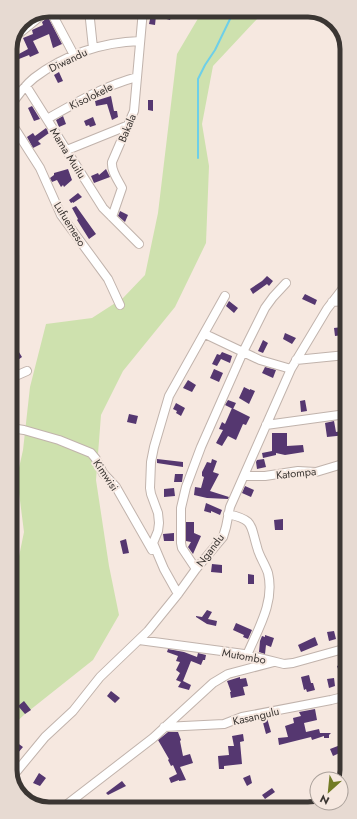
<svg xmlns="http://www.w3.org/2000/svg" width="357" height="819" font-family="Jost,sans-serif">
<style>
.green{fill:#cee1ae}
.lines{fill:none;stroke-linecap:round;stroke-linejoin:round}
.stream{stroke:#6ecfe8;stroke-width:2}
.building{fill:#553770}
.minor-casing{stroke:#c1b3ac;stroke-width:10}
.minor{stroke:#fff;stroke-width:8}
.labels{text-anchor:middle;stroke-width:4;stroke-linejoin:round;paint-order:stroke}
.street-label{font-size:11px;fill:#3b3633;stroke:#f6e8e0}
.rim{fill:none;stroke:#3b3633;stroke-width:5}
</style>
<rect width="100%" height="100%" fill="#f6e8e0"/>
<!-- green -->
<path class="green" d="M203 10H263L257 19 213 66 202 124 209 166 206 243 175 307 123 371 101 415 96 480 109 566 119 615 93 660 25 714 12 726V591L24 532 17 477 23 450 30 387 46 324 92 318 123 298 145 275 158 213 177 54Z"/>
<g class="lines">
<!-- stream -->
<path class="stream" d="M198 158V79L205 65 215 50 231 17 237 10"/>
</g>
<!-- building -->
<path class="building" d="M152 10 162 11 172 15 170 20 156 16 155 25 149 24Z
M48 17 62 44 53 48 49 34 33 41 39 53 30 57 29 55 19 59 17 55 28 49 23 38 33 34 32 30 43 25 42 22Z
M59 72 63 81 58 83 54 75Z
M111 96 114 111H117L118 117 112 120 107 104 96 106 95 101Z
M148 100H153V111L148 110Z
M32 106 40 119 34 121 28 108Z
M63 116 66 124 59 127 56 120Z
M93 117 96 125 90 127 89 125 86 126 84 121Z
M46 128 49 133 38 141 41 144 33 148 27 137 33 133 35 136Z
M68 169 72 180 64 187 63 185 61 187 57 180 52 182 50 178 54 175V173Z
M106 169 110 177 94 183 91 176 98 173 99 175Z
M78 193 82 197 73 203V202L71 203 69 200Z
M76 206 96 234 89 239 77 220 78 219 72 208Z
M120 211 128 215 125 222 118 216Z
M267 276 273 281 269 286 267 284 253 294 250 289 262 281Z
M305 294 317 300 315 305 302 299Z
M229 301 238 308 234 313 226 306Z
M342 327 343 335 335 336 334 328Z
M285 333 296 338 292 344 283 339Z
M263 340 268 343 263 353 258 351Z
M17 349 22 357 15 362 11 356V353Z
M222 352 232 356 230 363 221 359 217 366 212 364 217 354 220 355Z
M265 367 276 370 273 378 262 373Z
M214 369 223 373 219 382 210 378Z
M188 380 196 385 192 392 183 388Z
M244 387 250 390V389L255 391 249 404 239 398Z
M228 400 236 403 233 409 225 405Z
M305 400 307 411 301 412 300 401Z
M176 403 185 408 181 416 176 413 177 411 173 409Z
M232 408 250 417 246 425 243 424 236 440 228 436 222 446 216 443 223 430 219 429 222 422 225 424Z
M129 414 138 416 136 424 127 422Z
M334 421 336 432 346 430V435L327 437 325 423Z
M272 433H287V446L303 445 304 452 285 455 276 453V455L263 458 262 453 272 451Z
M346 437V457H344L340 439Z
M157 459 183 462V467L157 463Z
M212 459 217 461 213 472 219 474 210 491 229 497 228 499 207 498 194 495 195 487 201 488 204 477 202 476V472L207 462 211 463Z
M264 459 266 467 257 469 256 462 257 460Z
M175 474H183L182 482H174Z
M245 486 254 490 251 497 242 493Z
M174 488 175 496 164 497V489Z
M206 503 222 510 220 515 211 511V513L204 511Z
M283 519V530H275L274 520Z
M186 522H194V533L201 536 193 554 188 547 191 542 186 541Z
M174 533V541H164L163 534Z
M126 539 129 553 123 554 120 541Z
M212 564 222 565V573L211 572Z
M248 574 254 575V584H248Z
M207 610 212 612 208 619 217 621 216 626 207 624 196 617V616L202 617Z
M236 623 252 630 248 639 243 637 244 635 233 630Z
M334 631 336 639 329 641 327 632Z
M265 635 274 638 271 647 266 645 265 654 259 652 260 641 262 636 265 637Z
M315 637 318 645 301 652 298 645Z
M168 649 184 652 197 657 198 653 206 655 205 660H203L201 665 191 661 183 681 191 685 189 690 178 687 181 682 176 680 180 673 176 670 180 662 176 661 178 656 167 652Z
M343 664 346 672 340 674 337 666Z
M309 675 311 683H313L315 690 307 692 306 689 304 690 301 677Z
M240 677V679L246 678 248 686 243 687 245 695 231 698 230 692H231L227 681Z
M334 678 335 686 329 688 327 679Z
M111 691 120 698 115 703 107 696Z
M24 701 31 710 25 714 18 706Z
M315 709 317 720 304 723 306 732 319 729 320 733H331L329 735V738H324V736L312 740 311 737 279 745 278 738 288 737 285 726 294 723 293 718 301 716 299 712Z
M267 718 271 732 266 734 262 719Z
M168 732H178L181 740 180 741 183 756 190 754 193 763 180 767 186 780 179 781V780L171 783 169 778 177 774 173 765 171 766 168 760 169 759 158 740Z
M243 734 244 741 240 742 242 764 224 766V769H219L218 756 229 755 228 746H234L232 736Z
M16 742 23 747 17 754 12 751V747Z
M343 744 346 750 333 756 330 749Z
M39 773 46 778 40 786 33 783Z
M250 775 252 783 247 786 243 778Z
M122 781 126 786 108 795 106 793Z
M272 788 275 792 265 799 262 795Z
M41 800 49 805 46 809 37 805Z
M256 800 258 806 235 807 234 806Z"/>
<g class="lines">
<!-- minor casing -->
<g class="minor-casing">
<path id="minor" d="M50 10 74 55
M89 10 93 48
M15 37 48 10
M26 86 103 208 139 244
M10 107C17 96 24 86 34 78 64 55 102 42 140 41
M47 119C77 102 104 86 137 77
M10 121 40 168 61 215 108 279 120 305
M67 150 129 125
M112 217 122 188C118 180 111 171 112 162L134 111 143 10
M332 302 346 301
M205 334 260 360 291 369
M296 360 346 355
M11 378 27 371
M266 425 346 414
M11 428 24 430 59 440 91 453 96 459 103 473 116 487 152 550
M244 476H265L298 471 316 472 346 463
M228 514C254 520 250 524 257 547 259 556 265 564 268 573 275 602 258 629 247 655
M196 569 182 548 181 543V508L186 487 201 447 243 352 265 308 273 297 286 283
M178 594 164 569 153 543 158 531 159 523 158 513 151 494 150 488 151 462 154 447 169 396 225 296
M139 640 244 654 284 664 293 663 347 648
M164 727 224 724 242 717 331 700 347 696
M12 777 45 737 73 711 100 677 148 631 178 594 196 569 223 537 226 527 230 507 291 369 327 309 344 287 346 282
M61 809 153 738 213 683 228 674 274 662"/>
</g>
<!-- minor -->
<use href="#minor" class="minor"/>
</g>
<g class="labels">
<!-- street labels -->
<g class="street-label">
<text transform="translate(68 60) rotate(-26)" y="4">Diwandu</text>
<text transform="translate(91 96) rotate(-26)" y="4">Kisolokele</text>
<text transform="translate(127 128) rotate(-67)" y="4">Bakala</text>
<text transform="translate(68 153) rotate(58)" y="4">Mama Muilu</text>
<text transform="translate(70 224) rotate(58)" y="4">Lufuemeso</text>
<text transform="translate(296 473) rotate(-6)" y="4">Katompa</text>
<text transform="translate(106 475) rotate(56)" y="4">Kimwisi</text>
<text transform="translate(210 550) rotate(-53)" y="4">Ngandu</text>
<text transform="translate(244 656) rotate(10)" y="4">Mutombo</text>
<text transform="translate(256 716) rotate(-13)" y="4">Kasangulu</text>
</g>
</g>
<!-- crop -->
<path d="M0 0H357V819H0ZM49 17H308A32 32 0 0 1 340 49V770A32 32 0 0 1 308 802H49A32 32 0 0 1 17 770V49A32 32 0 0 1 49 17Z" fill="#e7dad2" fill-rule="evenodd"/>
<path class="rim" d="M49 17H308A32 32 0 0 1 340 49V770A32 32 0 0 1 308 802H49A32 32 0 0 1 17 770V49A32 32 0 0 1 49 17Z"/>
<!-- north arrow -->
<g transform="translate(329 791) rotate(207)"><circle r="19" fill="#f6e8e0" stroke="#aba19b"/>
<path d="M0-3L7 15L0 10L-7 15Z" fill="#727b25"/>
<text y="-6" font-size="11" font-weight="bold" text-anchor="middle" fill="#3b3633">N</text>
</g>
</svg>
